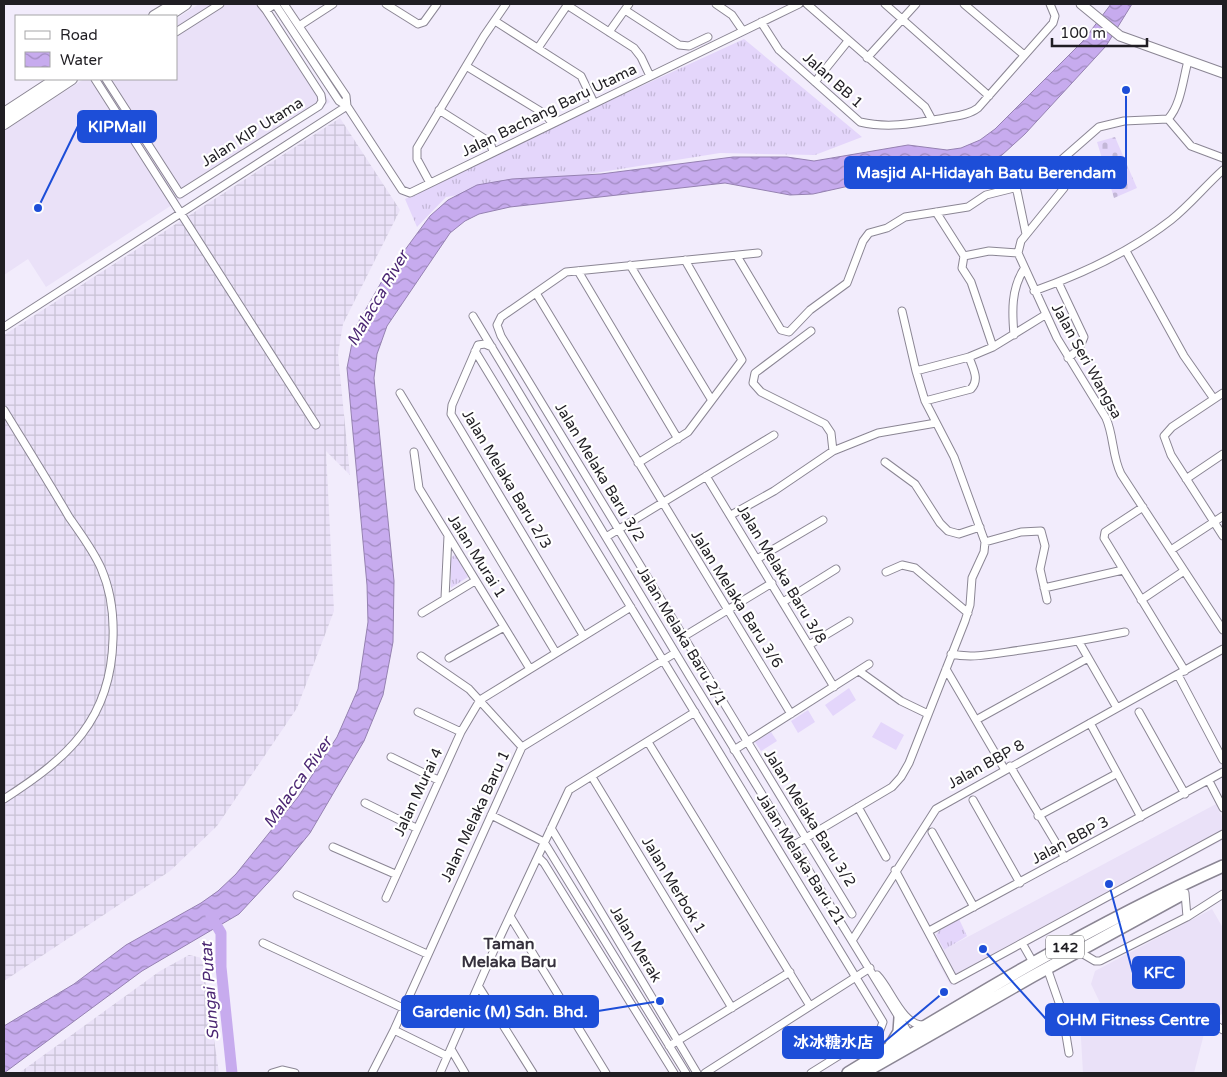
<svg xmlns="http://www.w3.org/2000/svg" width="1227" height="1077" font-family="'Varela Round','Noto Sans SC',sans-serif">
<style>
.built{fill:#eae1f8}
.industrial{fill:url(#industrial-grid)}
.grass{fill:url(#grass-tufts)}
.cemetery{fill:url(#cemetery-stones)}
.green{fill:#e4d6fb}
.water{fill:url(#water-waves);stroke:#9581b1}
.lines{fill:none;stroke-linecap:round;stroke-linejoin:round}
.river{stroke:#c7abee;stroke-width:11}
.minor-casing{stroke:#8b8694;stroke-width:9}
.tertiary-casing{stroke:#8b8694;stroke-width:11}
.secondary-casing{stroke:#8b8694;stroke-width:12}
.primary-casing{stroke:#8b8694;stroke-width:14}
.minor{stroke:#fff;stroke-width:7}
.tertiary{stroke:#fff;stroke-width:9}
.secondary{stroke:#fff;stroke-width:10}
.primary{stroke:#fff;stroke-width:11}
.labels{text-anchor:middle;stroke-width:4.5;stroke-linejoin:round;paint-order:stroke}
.shield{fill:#fff;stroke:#636265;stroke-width:1}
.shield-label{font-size:14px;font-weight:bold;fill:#201e23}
.street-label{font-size:15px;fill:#201e23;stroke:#fff}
.water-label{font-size:16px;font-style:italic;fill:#4b2673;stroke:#fff}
.neighbourhood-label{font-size:16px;font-weight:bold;fill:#36313d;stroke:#fff}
.leader{fill:none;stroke:#1d4ed8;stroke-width:2}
.callout-dot{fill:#1d4ed8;stroke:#fff;stroke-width:2}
.callout{fill:#1d4ed8;stroke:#1d4ed8;stroke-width:2}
.callout-label{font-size:16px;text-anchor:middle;font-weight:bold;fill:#fff}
</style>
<defs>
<pattern id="industrial-grid" width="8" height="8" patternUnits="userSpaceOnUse" patternTransform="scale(1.25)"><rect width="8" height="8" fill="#eae1f8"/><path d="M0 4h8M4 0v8" fill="none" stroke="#c8c1d4"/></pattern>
<pattern id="grass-tufts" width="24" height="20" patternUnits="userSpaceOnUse" patternTransform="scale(1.25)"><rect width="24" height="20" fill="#e4d6fb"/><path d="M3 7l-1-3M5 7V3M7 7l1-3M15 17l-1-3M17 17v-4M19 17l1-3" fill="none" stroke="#c3b7d7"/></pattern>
<pattern id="cemetery-stones" width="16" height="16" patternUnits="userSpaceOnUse" patternTransform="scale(1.25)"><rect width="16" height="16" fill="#e4d6fb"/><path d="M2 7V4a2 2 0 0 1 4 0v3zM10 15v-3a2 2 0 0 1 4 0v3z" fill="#c3b7d7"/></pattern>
<pattern id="water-waves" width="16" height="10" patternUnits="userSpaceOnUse" patternTransform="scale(1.25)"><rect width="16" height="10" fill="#c7abee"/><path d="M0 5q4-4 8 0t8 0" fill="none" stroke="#a18bc0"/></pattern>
</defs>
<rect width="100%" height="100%" fill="#f2ecfc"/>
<!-- built -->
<path class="built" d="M199 4H267L330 102 46 287 28 259 4 275V131L84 79H176V19Z
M1216 804 1223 819V840L951 986 934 955Z
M1212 909 1223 928V1013L1206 1026 1194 1073H1083L1080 1021 1103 1009 1091 984 1095 971Z"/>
<!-- industrial -->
<path class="industrial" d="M340 118 400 210 343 324 338 354 350 475 326 451 334 611 297 708 217 826 170 871 4 981V335Z
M189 955 202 958 219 1073H19L160 971Z"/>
<!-- grass -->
<path class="grass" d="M744 39 862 137 815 155 720 153 446 197 417 227 405 199 502 150Z
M455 554 468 577 451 588 450 559Z
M959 919 967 936 944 950 936 935 939 931Z"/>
<!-- cemetery -->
<path class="cemetery" d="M1115 137 1137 188 1114 198 1097 142Z"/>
<!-- green -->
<path class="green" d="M849 688 856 700 833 716 825 705Z
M808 710 815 722 798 733 791 721Z
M881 722 904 735 896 750 872 737Z
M771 732 777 741 761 751 755 742Z"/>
<!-- water -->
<path class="water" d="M1111 4H1132L1106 46 1025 134 1002 155 976 168 946 174 867 182 813 194 790 195 725 183 510 207 479 214 465 221 450 233 387 326 377 354 374 378 394 581 393 642 383 695 364 741 310 833 279 871 239 914 142 971 4 1073V1026L74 984 126 945 201 903 218 891 236 874 298 797 337 737 358 689 368 622 367 585 347 368 355 328 382 281 430 216 448 200 477 185 512 179 601 174 733 157H787L814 161 908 145 947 150 961 148 980 140 995 129 1083 41Z"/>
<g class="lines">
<!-- river -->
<path class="river" d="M211 916 221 933V967L232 1073"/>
<!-- minor casing -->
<g class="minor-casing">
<path id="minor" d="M261 4 266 10 275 4
M275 4 339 101 347 106 402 190 410 193 799 4
M284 4 346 96 347 106
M386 4 418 24 424 22 437 4
M716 4 732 15 743 31
M807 4 925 107 932 120
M885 4 989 96
M964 4 1024 55
M567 5 634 48 641 57 650 76
M625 10 679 45 689 46 708 37
M495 21 581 76 594 103
M761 22 779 50 860 122C890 129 916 123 945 118 956 116 969 115 978 108L1053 23 1055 16 1050 4
M299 26 333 4
M176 32 220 4
M609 32 629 4
M538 48 568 4
M867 58 916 4
M1188 61C1183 79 1181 105 1168 119L1124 121 1099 127 1059 162 1056 168 1064 188 1021 241 1018 253 1057 338 1106 418C1114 436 1112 456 1121 474L1223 630
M466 66 545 114 552 123
M95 79 316 425
M106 79 180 194 319 106 322 101 321 95 266 10
M815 82 848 41
M439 110 485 139 491 145 493 152
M1168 119 1191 146 1223 158
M430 183 417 159V148L484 36 506 4
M936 212 964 256 989 251 1018 253
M1126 251 1184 356 1214 399
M758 253 566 272 501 317 497 325 501 336 852 914
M737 256 781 330 789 332 810 310 847 283 863 241 869 233 887 228 905 217 968 207 986 195 1014 188 1017 191 1026 234
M964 256 962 268 971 282 993 347
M630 265 711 399
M578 271 678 439
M1058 282 1084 337 1079 349 1068 358
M1034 291C1082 274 1130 252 1171 220 1190 205 1205 186 1223 170
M536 293 791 714
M902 311 916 371
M473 316 690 677 911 1037
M4 327 347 106
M811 331 755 373 753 383 761 392 825 424 831 433 833 451
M1014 335C1012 312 1011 289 1024 269
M492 347 485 344 478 345 452 405 451 414 583 635
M475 351 883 1022 880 1030 811 1073
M400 393 556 653
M1223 393 1172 427 1164 436 1171 455 1223 536
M925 401 971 389C980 379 973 369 969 357
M4 410C26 446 48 481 69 517 80 533 93 550 101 568 111 591 114 614 113 639 111 720 68 758 4 799
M414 452 419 488 530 669
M885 462 915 484 940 523 948 531 959 534 980 527
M638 463 688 432 742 360 685 260
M706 476 834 687
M1186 479 1223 454
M1143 507 1105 532 1104 538 1185 671
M731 515 774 491 833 451 878 433 936 423
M606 537 774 435
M985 542 1021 532 1041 531 1045 546 1040 569 1047 600
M1171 550 1223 516
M757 559 823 520
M886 572 902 565 915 568 968 613
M1044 588 1123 570
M445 598 448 536
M1141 600 1184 571
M783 602 836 569
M422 613 475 581
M683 637 772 583
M1079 642 1117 708
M809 645 849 621
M951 654C974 659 998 653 1021 650 1056 645 1090 639 1125 632
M421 656 469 689 522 747
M449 658 504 627
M946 669 1005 770
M859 671 901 701 928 714
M1178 675 1223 760
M418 712 461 732
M1139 712 1185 794
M976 720 1088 658
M1090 723 1141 817
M648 742 810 1006
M734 750 869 664
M391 757 438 780
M1010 766 1065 858
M592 777 732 1008
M1209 781 1223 808
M973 800 1020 883
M365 803 416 828
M858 807 886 857
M491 815 544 842 686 1073
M1038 816 1116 774
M551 828 697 1073
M932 832 974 907
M794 845 892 787 901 777 909 763 965 621 970 605 972 578 984 552 985 542 954 457 925 401 916 371 969 357 993 347 1045 315
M333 847 395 874
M538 857 544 863 674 1073
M895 870 954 980 1223 834
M297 895 427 954
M386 898 461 732 480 700 631 607
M510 916 606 1073
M1187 917 1223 894
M929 931 1223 772
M853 939 936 809 1223 649
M263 943 403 1008
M1022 943 1034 964
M1078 951 1095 961H1100L1187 917 1185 893
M1047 968 1062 1011 1069 1053
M877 975C891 989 902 1026 924 1025
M479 987 533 1073
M1217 1026 1223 1030
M394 1030 447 1056
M669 1046 790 972
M451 1049 465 1073
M272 1073 282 1070 295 1073
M372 1073 394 1030 522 747 675 653
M440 1073 494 950 569 790 695 712
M705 1073 870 968"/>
</g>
<!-- tertiary casing -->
<g class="tertiary-casing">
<path id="tertiary" d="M1081 4 1120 36 1223 73"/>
</g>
<!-- secondary casing -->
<g class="secondary-casing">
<path id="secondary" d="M154 16 174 4
M168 16 186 4
M4 113 56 79
M4 124 72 79"/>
</g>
<!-- primary casing -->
<g class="primary-casing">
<path id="primary" d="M891 1045 899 1032 900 1018
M848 1073C969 999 1093 924 1223 866
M863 1073 1033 976 1181 895"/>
</g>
<!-- minor -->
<use href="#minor" class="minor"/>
<!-- tertiary -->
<use href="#tertiary" class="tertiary"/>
<!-- secondary -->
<use href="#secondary" class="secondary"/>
<!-- primary -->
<use href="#primary" class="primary"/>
</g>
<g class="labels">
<!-- shield labels -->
<rect class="shield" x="1046" y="935.5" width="38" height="23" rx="4"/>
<g class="shield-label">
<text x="1065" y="952">142</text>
</g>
<!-- street labels -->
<g class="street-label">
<text transform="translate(833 80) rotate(42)" y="5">Jalan BB 1</text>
<text transform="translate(549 110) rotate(-26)" y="5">Jalan Bachang Baru Utama</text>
<text transform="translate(252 132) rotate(-32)" y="5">Jalan KIP Utama</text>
<text transform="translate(1087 361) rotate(61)" y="5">Jalan Seri Wangsa</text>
<text transform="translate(600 472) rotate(59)" y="5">Jalan Melaka Baru 3/2</text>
<text transform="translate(507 479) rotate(59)" y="5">Jalan Melaka Baru 2/3</text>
<text transform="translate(477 556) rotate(58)" y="5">Jalan Murai 1</text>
<text transform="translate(782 574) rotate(59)" y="5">Jalan Melaka Baru 3/8</text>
<text transform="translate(737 599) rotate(58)" y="5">Jalan Melaka Baru 3/6</text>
<text transform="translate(682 636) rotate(59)" y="5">Jalan Melaka Baru 2/1</text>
<text transform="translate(986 764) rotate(-29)" y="5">Jalan BBP 8</text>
<text transform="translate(418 792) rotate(-65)" y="5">Jalan Murai 4</text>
<text transform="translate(475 816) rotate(-65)" y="5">Jalan Melaka Baru 1</text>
<text transform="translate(810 818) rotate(58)" y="5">Jalan Melaka Baru 3/2</text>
<text transform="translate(1070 840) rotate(-28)" y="5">Jalan BBP 3</text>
<text transform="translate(801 859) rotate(58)" y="5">Jalan Melaka Baru 21</text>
<text transform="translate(674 885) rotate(59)" y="5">Jalan Merbok 1</text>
<text transform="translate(636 944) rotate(59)" y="5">Jalan Merak</text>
</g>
<!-- water labels -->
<g class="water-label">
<text transform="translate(377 298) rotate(-60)" y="6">Malacca River</text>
<text transform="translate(297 782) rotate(-55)" y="6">Malacca River</text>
<text transform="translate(209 991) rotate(-94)" y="6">Sungai Putat</text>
</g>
<!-- neighbourhood labels -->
<g class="neighbourhood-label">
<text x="509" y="949">Taman<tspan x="509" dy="18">Melaka Baru</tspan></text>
</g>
</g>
<!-- callouts -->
<path class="leader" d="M38 208L78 126M1126 90L1126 172M1109 884L1133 973M660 1001L598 1011M983 949L1046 1019M944 992L883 1043"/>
<g class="callout-dot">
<circle cx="38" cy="208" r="5"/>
<circle cx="1126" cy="90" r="5"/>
<circle cx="1109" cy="884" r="5"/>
<circle cx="660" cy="1001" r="5"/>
<circle cx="983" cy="949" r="5"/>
<circle cx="944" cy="992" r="5"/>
</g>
<g class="callout">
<rect x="78" y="111" width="78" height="31" rx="5"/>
<rect x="845" y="157" width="281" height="31" rx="5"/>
<rect x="1133" y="957" width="51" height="31" rx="5"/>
<rect x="402" y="996" width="196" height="31" rx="5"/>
<rect x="1046" y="1004" width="173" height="31" rx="5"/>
<rect x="783" y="1027" width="100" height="31" rx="5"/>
</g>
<g class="callout-label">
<text x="117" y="132">KIPMall</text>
<text x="986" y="178">Masjid Al-Hidayah Batu Berendam</text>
<text x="1159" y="978">KFC</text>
<text x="500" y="1017">Gardenic (M) Sdn. Bhd.</text>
<text x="1133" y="1025">OHM Fitness Centre</text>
<text x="833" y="1048">冰冰糖水店</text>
</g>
<!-- border -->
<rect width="1227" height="1077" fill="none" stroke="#201e23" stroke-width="10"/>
<!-- legend -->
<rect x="15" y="15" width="162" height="65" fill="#ffffff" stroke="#a6a5a7"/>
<rect x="25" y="31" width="25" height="8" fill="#ffffff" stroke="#a6a5a7"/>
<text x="60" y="40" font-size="15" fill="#201e23">Road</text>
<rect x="25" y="52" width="25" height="15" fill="url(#water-waves)" stroke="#a6a5a7"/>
<text x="60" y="65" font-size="15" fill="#201e23">Water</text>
<!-- scale -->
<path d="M1052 38v8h95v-8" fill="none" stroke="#201e23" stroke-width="2.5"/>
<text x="1060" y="38" font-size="15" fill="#201e23" stroke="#ffffff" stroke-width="4" paint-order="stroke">100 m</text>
</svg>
